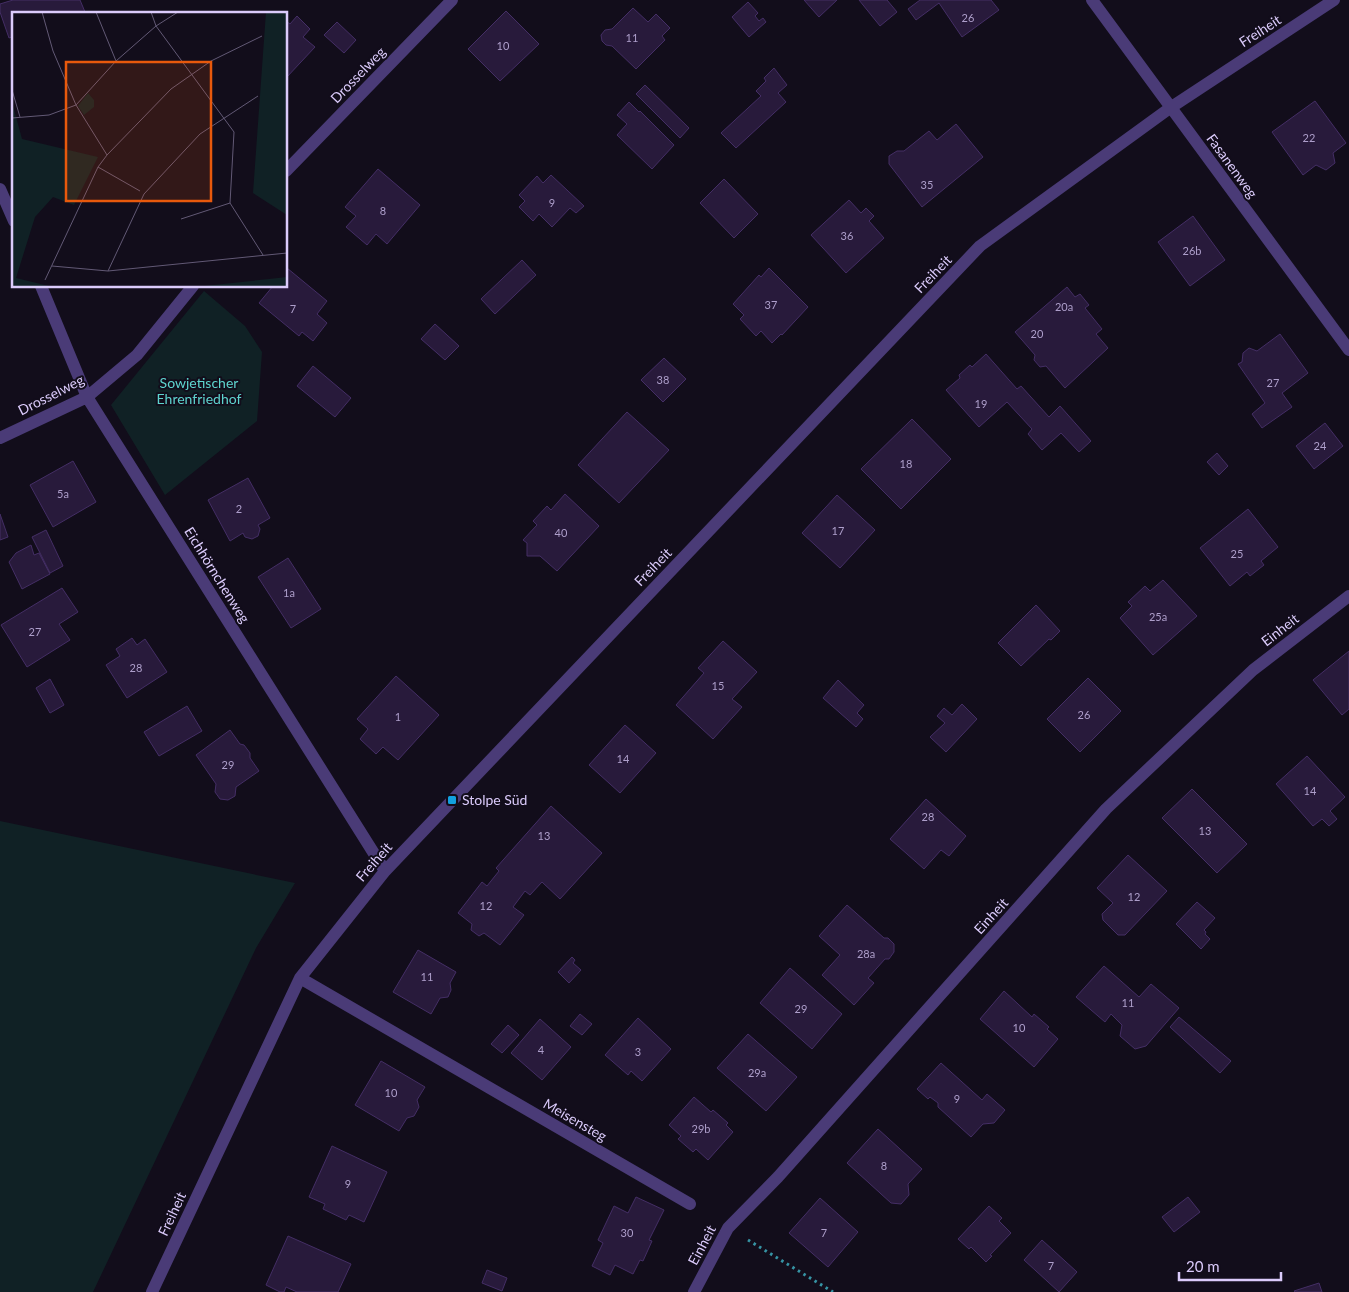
<svg xmlns="http://www.w3.org/2000/svg" width="1349" height="1292" font-family="Lato,sans-serif">
<style>
.green{fill:#102125}
.building{fill:#281a3b;stroke:#442e65}
.lines{fill:none;stroke-linecap:round;stroke-linejoin:round}
.path{stroke:#3693a4;stroke-width:3;stroke-dasharray:2.5 4;stroke-linecap:butt}
.minor{stroke:#4a3b77;stroke-width:12}
.poi-dot{fill:#12a0e0;stroke:#120d1b;stroke-width:2}
.labels{text-anchor:middle;stroke-width:4;stroke-linejoin:round;paint-order:stroke}
.number-label{font-size:11px;fill:#ae9fcb}
.street-label{font-size:14px;fill:#dbcbfb;stroke:#120d1b}
.park-label{font-size:14px;fill:#5ed4cf;stroke:#120d1b}
.poi-label{font-size:14px;fill:#dbcbfb;stroke:#120d1b;text-anchor:start}
.inset-road{fill:none;stroke:#625975;stroke-width:1}
.view{fill:#e8590c;fill-opacity:0.15;stroke:#e8590c;stroke-width:2.5}
.inset-edge{fill:none;stroke:#dbcbfb;stroke-width:2.5}
</style>
<rect width="100%" height="100%" fill="#120d1b"/>
<!-- green -->
<path class="green" d="M204 291 245 326 262 352 257 421 165 495 111 405Z
M0 821 295 883 256 948 93 1292H0Z"/>
<!-- building -->
<path class="building" d="M13 0H80L85 12 79 14H14V36L9 38 0 12V4Z
M804 0H837L819 17Z
M859 0H887L897 12 880 26Z
M920 0H991L999 10 962 37 939 3 916 20 908 9Z
M748 2 758 13 755 16 759 21 763 18 766 22 749 37 732 17Z
M633 8 648 22 656 14 670 28 662 36 665 40 636 69 612 46 606 45 602 41 601 35 605 30 612 29Z
M506 11 539 44 500 81 468 49Z
M297 16 310 29 303 37 315 47 286 78V21L290 24Z
M337 22 356 40 344 53 324 35Z
M774 68 787 85 778 93 786 102 736 148 721 133 761 96 756 91 766 81 764 78Z
M645 85 689 128 680 138 636 94Z
M1315 101 1346 143 1333 153 1335 163 1326 170 1316 165 1303 175 1272 132Z
M629 102 639 112 640 111 674 145 652 169 617 135 627 124 617 115Z
M956 124 983 157 922 207 889 164V156L897 151H904L929 131 937 140Z
M378 169 420 205 387 244 376 234 367 245 346 227 356 216 345 207Z
M551 175 584 206 576 213 570 208 552 227 539 214 533 221 519 207 525 201 519 195 537 176 543 183Z
M724 179 758 214 734 238 700 203Z
M849 200 861 213 866 208 874 216 869 221 884 238 846 273 811 235Z
M1193 216 1225 260 1190 286 1158 242Z
M522 260 536 275 495 314 481 299Z
M287 268 327 301 317 314 327 323 313 341 302 332 299 336 259 303 273 286H286Z
M769 268 808 307 782 335 781 334 772 343 761 331 756 336 740 319 744 315 733 304 759 275 761 277Z
M1067 287 1075 297 1080 294 1089 305 1085 308 1102 329 1096 334 1108 348 1065 388 1046 366 1040 367 1034 360 1035 355 1015 332Z
M435 324 459 346 445 360 421 339Z
M1280 334 1308 373 1282 393 1292 407 1262 428 1252 414 1265 403 1238 364 1242 362 1243 353 1249 348 1257 351Z
M986 354 1017 389 1021 386 1049 417 1060 406 1091 441 1079 452 1061 433 1042 450 1028 434 1032 429 1007 402 979 427 946 390 960 378 959 375 970 365 972 367Z
M664 358 686 379 663 402 641 380Z
M313 366 351 398 335 417 297 386Z
M627 412 669 450 619 503 578 465Z
M912 419 951 459 901 509 861 469Z
M1325 423 1343 446 1314 469 1296 446Z
M1217 453 1228 466 1219 475 1207 462Z
M73 461 96 502 53 527 30 485Z
M248 478 270 518 258 525 260 529 258 536 252 539 245 537 243 533 230 541 208 500Z
M565 494 599 526 557 571 540 556H527V543L523 540 537 525 533 521 547 506 551 510Z
M837 495 875 530 840 568 802 533Z
M1248 509 1278 547 1261 561 1264 565 1250 576 1247 572 1230 586 1200 548Z
M0 514 8 537 0 540Z
M46 530 63 566 50 573 32 537Z
M31 545 34 555 39 553 50 574 22 589 9 562 16 553Z
M288 558 321 609 291 628 258 577Z
M1163 580 1197 616 1153 655 1120 618 1132 606 1128 602 1145 586 1150 591Z
M62 588 78 612 59 624 70 640 27 667 1 625Z
M1036 605 1060 631 1051 640 1049 639 1021 666 998 643Z
M132 638 137 645 145 639 167 672 127 698 106 665 120 656 116 649Z
M723 641 757 672 732 699 742 707 713 739 676 705 704 673 698 668Z
M1349 651V709L1342 715 1313 680Z
M396 676 439 715 398 760 383 747 376 754 360 739 368 729 357 719Z
M1088 678 1121 711 1080 752 1047 719Z
M50 679 64 705 50 713 36 688Z
M838 680 864 705 857 713 863 719 856 727 823 698Z
M962 704 977 719 946 752 930 737 945 723 937 716 944 708 952 715Z
M187 706 202 731 159 756 144 732Z
M625 725 656 753 620 793 589 765Z
M230 730 240 744 244 745 250 753V758L259 771 236 787 235 796 228 800 220 799 215 792 216 784 196 755Z
M1307 756 1345 797 1330 811 1337 819 1329 826 1322 819 1313 826 1276 784Z
M1192 789 1247 844 1217 873 1162 818Z
M926 799 966 836 949 856 941 850 924 869 890 839Z
M551 806 602 853 560 899 542 882 530 895 525 891 513 907 524 915 500 945 484 933 479 936 471 930 472 924 458 913 482 882 487 886 499 871 496 868Z
M1128 855 1167 891 1125 935H1118L1103 920 1102 914 1113 903 1097 888Z
M1197 902 1215 918 1204 930 1206 932 1205 934 1210 939 1201 949 1176 924Z
M847 905 884 938H888L894 944V952L889 959H885L868 978 874 983 854 1005 822 975 840 955 819 936Z
M418 950 456 972 450 983 451 990 448 997 440 998 431 1014 393 992Z
M572 957 575 960 573 963 581 970 569 983 558 972Z
M1104 966 1139 997 1151 984 1179 1008 1146 1046 1135 1049 1120 1036 1122 1025 1111 1014 1105 1022 1076 997Z
M790 968 842 1014 812 1049 760 1003Z
M1004 991 1032 1017 1034 1014 1049 1027 1047 1029 1058 1039 1034 1067 980 1019Z
M580 1014 592 1024 582 1035 570 1026Z
M1179 1017 1231 1061 1220 1073 1170 1027Z
M638 1018 671 1049 642 1081 631 1071 628 1075 605 1055Z
M540 1019 571 1047 542 1080 511 1053Z
M508 1025 519 1035 502 1053 491 1044Z
M748 1034 797 1077 766 1111 717 1068Z
M381 1061 425 1087 417 1100 419 1107 414 1116 407 1118 399 1131 355 1105Z
M941 1063 982 1100 987 1094 1005 1110 994 1123 983 1124 971 1137 938 1107V1103L930 1097 928 1099 917 1089Z
M694 1097 711 1112 713 1110 728 1123 726 1125 733 1132 708 1160 696 1149 693 1152 678 1139 681 1136 669 1125Z
M878 1129 922 1169 908 1184 909 1195 901 1204 891 1203 847 1163Z
M332 1146 387 1172 364 1222 349 1215 346 1220 323 1209 325 1204 309 1197Z
M636 1197 664 1210 649 1240 652 1241 643 1261 640 1260 633 1274 615 1265 610 1275 592 1266 603 1243 598 1240 614 1206 628 1213Z
M1188 1197 1200 1212 1174 1232 1162 1217Z
M820 1198 858 1232 828 1267 789 1233Z
M989 1206 1002 1218 999 1221 1011 1233 990 1255 992 1256 986 1262 971 1247 969 1249 958 1239Z
M288 1236 351 1264 338 1292H297L286 1287 284 1292H280L266 1285Z
M1042 1240 1077 1272 1059 1292 1024 1260Z
M487 1270 507 1278 502 1291 482 1283Z
M1319 1283 1322 1292H1295L1294 1291Z"/>
<g class="lines">
<!-- path -->
<path class="path" d="M748 1240 833 1292"/>
<!-- minor -->
<path class="minor" d="M1092 0 1349 350
M286 171 452 0
M0 189 14 221
M41 286 87 397 385 871
M0 438 87 397 137 355 193 286
M300 978 690 1204
M152 1292 300 978 385 871 980 246 1170 108 1334 0
M694 1292 728 1228 778 1177 1106 809 1253 670 1349 596"/>
</g>
<!-- markers -->
<rect class="poi-dot" x="447" y="795" width="10" height="10" rx="2.5"/>
<g class="labels">
<!-- number labels -->
<g class="number-label">
<text x="968" y="22">26</text>
<text x="632" y="42">11</text>
<text x="503" y="50">10</text>
<text x="1309" y="142">22</text>
<text x="927" y="189">35</text>
<text x="552" y="207">9</text>
<text x="383" y="215">8</text>
<text x="847" y="240">36</text>
<text x="1192" y="255">26b</text>
<text x="771" y="309">37</text>
<text x="1064" y="311">20a</text>
<text x="293" y="313">7</text>
<text x="1037" y="338">20</text>
<text x="663" y="384">38</text>
<text x="1273" y="387">27</text>
<text x="981" y="408">19</text>
<text x="1320" y="450">24</text>
<text x="906" y="468">18</text>
<text x="63" y="498">5a</text>
<text x="239" y="513">2</text>
<text x="838" y="535">17</text>
<text x="561" y="537">40</text>
<text x="1237" y="558">25</text>
<text x="289" y="597">1a</text>
<text x="1158" y="621">25a</text>
<text x="35" y="636">27</text>
<text x="136" y="672">28</text>
<text x="718" y="690">15</text>
<text x="1084" y="719">26</text>
<text x="398" y="721">1</text>
<text x="623" y="763">14</text>
<text x="228" y="769">29</text>
<text x="1310" y="795">14</text>
<text x="928" y="821">28</text>
<text x="1205" y="835">13</text>
<text x="544" y="840">13</text>
<text x="1134" y="901">12</text>
<text x="486" y="910">12</text>
<text x="866" y="958">28a</text>
<text x="427" y="981">11</text>
<text x="1128" y="1007">11</text>
<text x="801" y="1013">29</text>
<text x="1019" y="1032">10</text>
<text x="541" y="1054">4</text>
<text x="638" y="1056">3</text>
<text x="757" y="1077">29a</text>
<text x="391" y="1097">10</text>
<text x="957" y="1103">9</text>
<text x="701" y="1133">29b</text>
<text x="884" y="1170">8</text>
<text x="348" y="1188">9</text>
<text x="627" y="1237">30</text>
<text x="824" y="1237">7</text>
<text x="1051" y="1270">7</text>
</g>
<!-- street labels -->
<g class="street-label">
<text transform="translate(1260 31) rotate(-33)" y="5">Freiheit</text>
<text transform="translate(358 75) rotate(-46)" y="5">Drosselweg</text>
<text transform="translate(1232 166) rotate(54)" y="5">Fasanenweg</text>
<text transform="translate(933 274) rotate(-46)" y="5">Freiheit</text>
<text transform="translate(51 395) rotate(-27)" y="5">Drosselweg</text>
<text transform="translate(653 567) rotate(-46)" y="5">Freiheit</text>
<text transform="translate(217 575) rotate(58)" y="5">Eichhörnchenweg</text>
<text transform="translate(1280 630) rotate(-38)" y="5">Einheit</text>
<text transform="translate(374 862) rotate(-49)" y="5">Freiheit</text>
<text transform="translate(991 916) rotate(-48)" y="5">Einheit</text>
<text transform="translate(575 1120) rotate(30)" y="5">Meisensteg</text>
<text transform="translate(172 1214) rotate(-65)" y="5">Freiheit</text>
<text transform="translate(702 1245) rotate(-62)" y="5">Einheit</text>
</g>
<!-- park labels -->
<g class="park-label">
<text x="199" y="388">Sowjetischer<tspan x="199" dy="16">Ehrenfriedhof</tspan></text>
</g>
<!-- poi labels -->
<g class="poi-label">
<text x="462" y="805">Stolpe Süd</text>
</g>
</g>
<!-- overview -->
<g transform="translate(12 12)">
<rect width="275" height="275" fill="#120d1b"/>
<path d="M254 0H275V203L241 181ZM76 81 82 88V95L72 103 66 94ZM0 90 10 127 86 145 62 193 41 185 23 205 4 266 41 275H0ZM275 265V275H183L257 267Z" fill="#102125"/>
<path class="inset-road" d="M30 0 41 39 64 93 95 143M84 0 104 49M139 0 144 14 222 120 218 191 251 243M0 78 8 105M0 106 37 103 64 93 104 49 144 14 166 0M86 155 128 179M169 207 218 191M40 254 96 259 275 241M96 259 132 182 188 122 246 84M33 268 86 155 95 143 159 77 199 49 250 24"/>
<path class="view" d="M54 50H199V189H54Z"/>
<rect width="275" height="275" class="inset-edge"/>
</g>
<!-- scale -->
<path d="M1179 1272v8h102v-8" fill="none" stroke="#dbcbfb" stroke-width="2.5"/>
<text x="1186" y="1272" font-size="15" fill="#dbcbfb" stroke="#120d1b" stroke-width="4" paint-order="stroke">20 m</text>
</svg>
